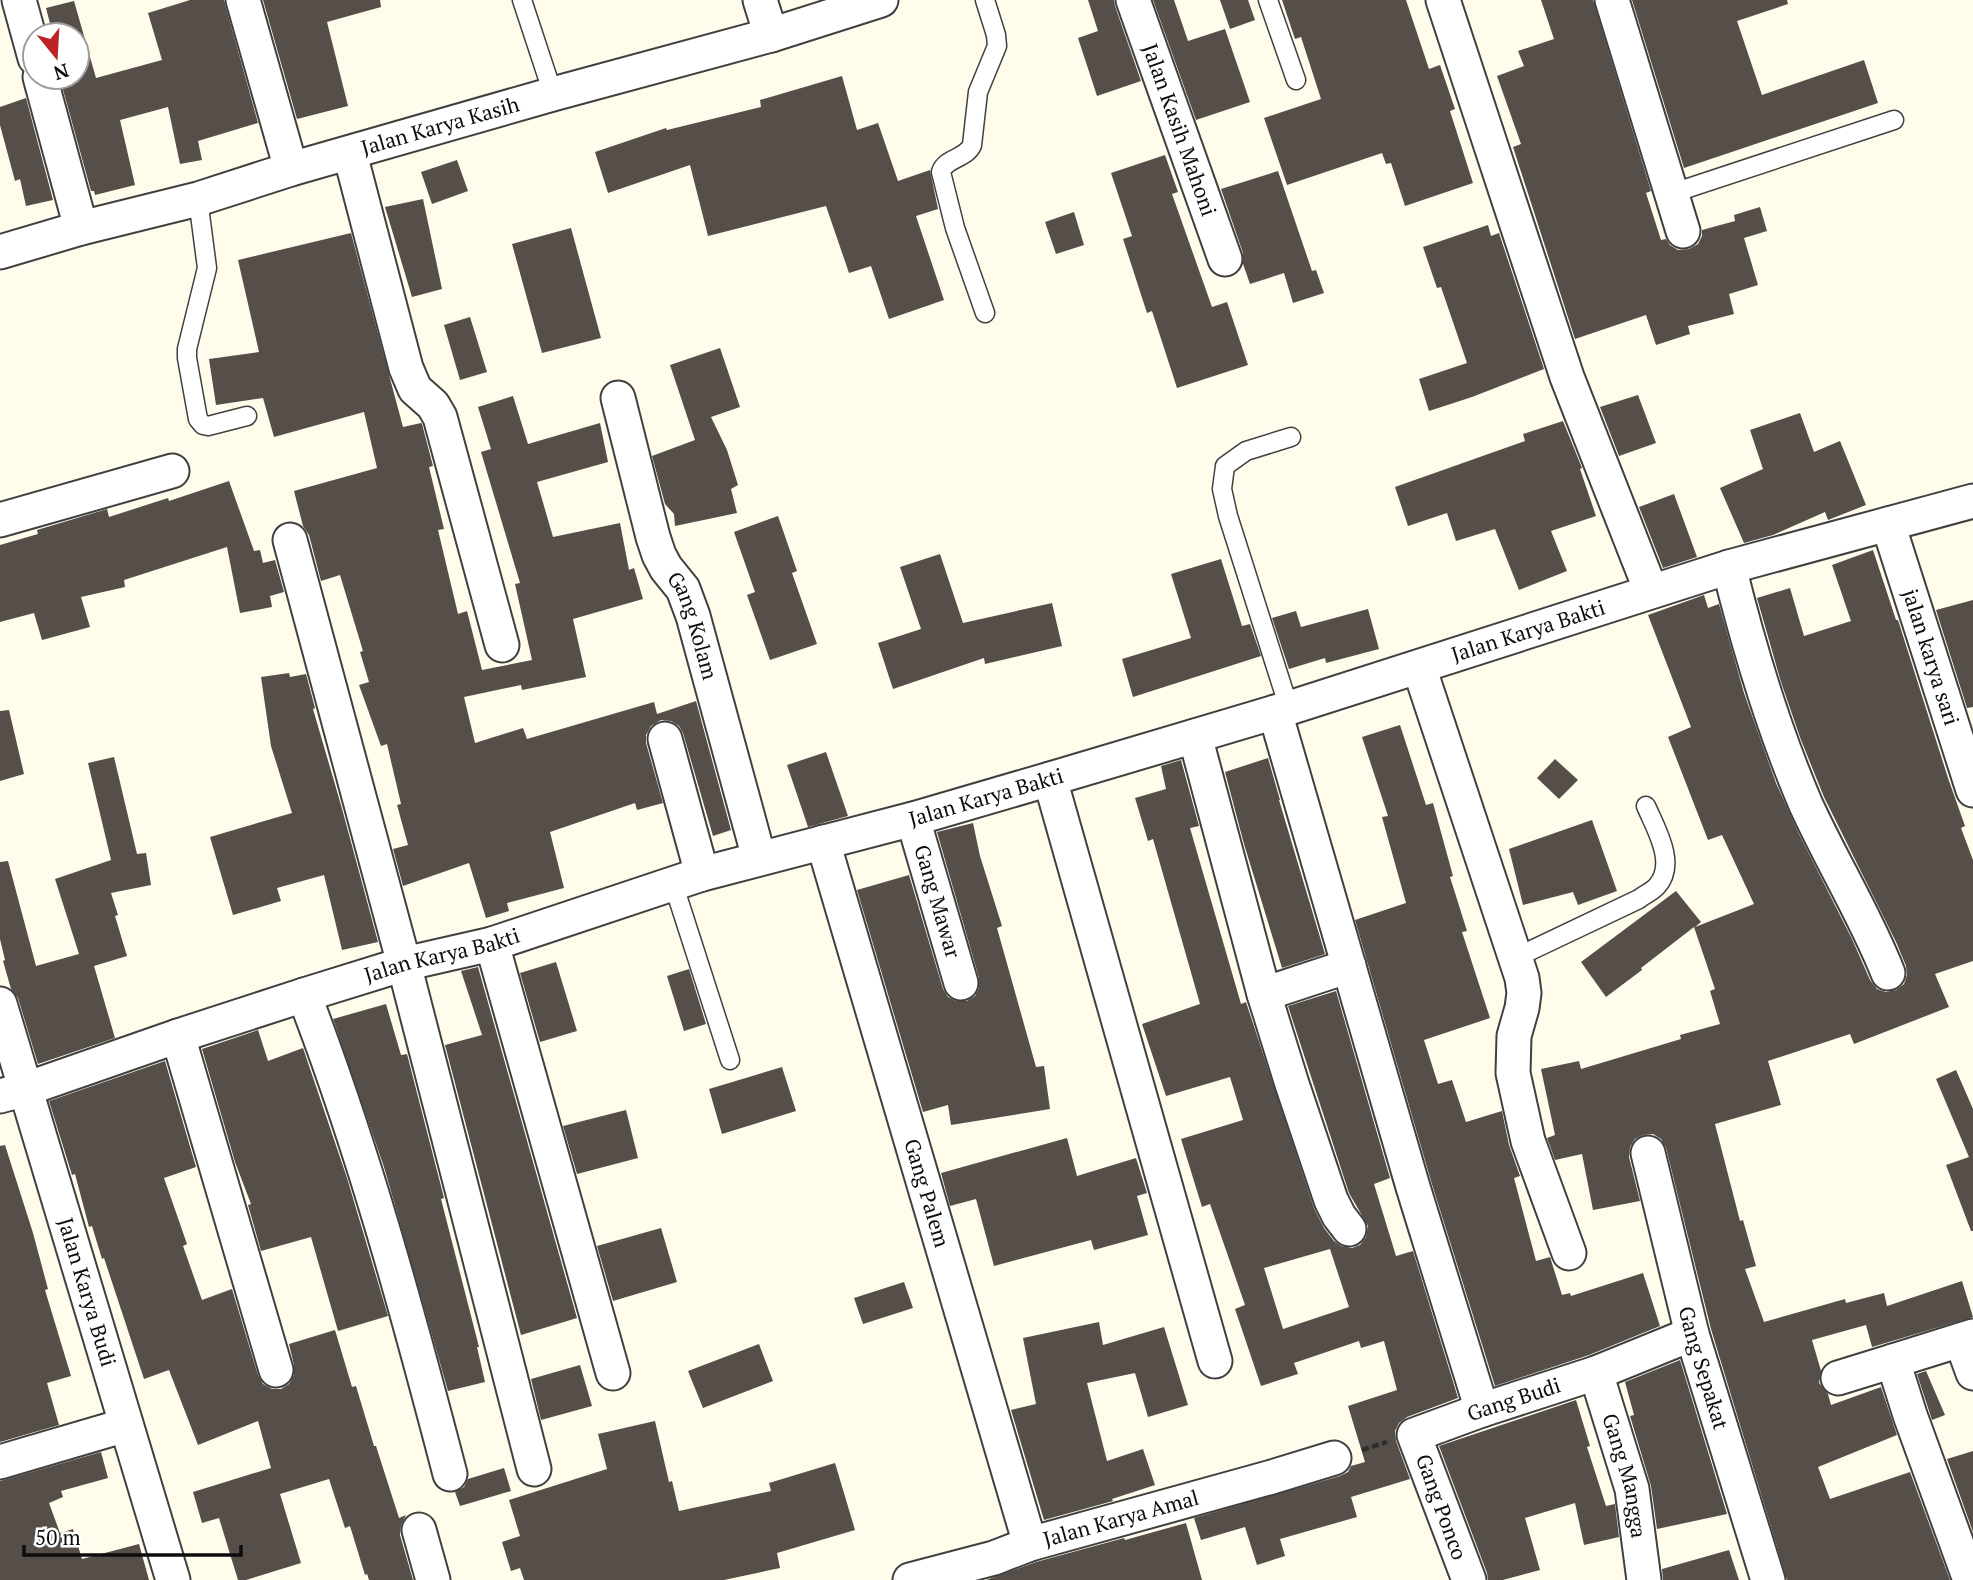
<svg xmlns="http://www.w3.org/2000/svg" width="1973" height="1580" font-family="'PT Serif',serif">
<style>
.building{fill:#554e49;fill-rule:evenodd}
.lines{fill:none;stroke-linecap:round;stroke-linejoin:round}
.service-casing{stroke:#404040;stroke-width:21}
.minor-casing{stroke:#404040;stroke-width:37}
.path{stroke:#2f2f2f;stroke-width:4.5;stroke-dasharray:7 3.5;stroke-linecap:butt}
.service{stroke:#fff;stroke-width:18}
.minor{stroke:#fff;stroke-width:33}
.labels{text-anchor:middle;stroke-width:7;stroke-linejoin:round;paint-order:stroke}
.street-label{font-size:21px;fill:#0d0d0d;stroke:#fff}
</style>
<rect width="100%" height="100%" fill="#fffcec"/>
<!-- building -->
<path class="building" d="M190 0H224L258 123 198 141 202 160 180 164 168 107 120 120 135 185 95 195 94 191H91L62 86 67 85 65 77H77V35H53L46 8 74 1 96 78 162 60 148 13Z
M263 0H380L381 7 327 22 348 106 297 119Z
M1088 0H1114L1115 6 1141 81 1097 96 1078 38 1098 31Z
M1153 0H1174L1188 41 1225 29 1250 102 1196 120Z
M1220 0H1248L1255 20 1230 29Z
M1282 0H1406L1429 69 1440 65 1455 109 1450 111 1473 183 1405 206 1391 163 1386 164 1382 153 1287 185 1264 118 1321 99 1301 37 1295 39Z
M1541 0H1593L1651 191 1646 193 1661 240 1666 239 1670 245 1678 250 1689 249 1698 244 1702 236V230L1735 221 1734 215 1760 207 1767 231 1744 238 1758 285 1729 294 1734 314 1688 326 1690 334 1656 345 1646 315 1575 339 1513 147 1521 144 1497 76 1524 66 1518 51 1554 39Z
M1632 0H1787L1788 4 1737 21 1762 95 1864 60 1878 103 1684 168Z
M842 76 857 130 878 123 898 181 930 170 938 209 916 216 944 300 889 319 871 266 849 273 826 206 708 236 690 165 608 193 595 152 666 128 667 130 761 107 760 100Z
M26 98 53 200 26 206 20 179 15 181 0 125V107Z
M1165 155 1178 192 1172 194 1212 307 1227 302 1248 365 1177 388 1152 311 1147 313 1123 239 1132 236 1111 173Z
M457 160 468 191 432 204 421 172Z
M1278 171 1312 271 1316 270 1324 293 1293 303 1284 273 1250 284 1243 264V253L1221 189Z
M423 199 442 289 412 297 385 207Z
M1074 212 1084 245 1056 254 1045 222Z
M1488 225 1491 236 1499 233 1544 369 1472 397 1429 411 1419 379 1467 363 1441 287 1437 288 1423 247Z
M571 228 601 338 542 353 512 244Z
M351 233 403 427 421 423 422 424 433 466 429 467 444 529 438 530 458 614 467 611 482 670 532 660 515 584 520 583 481 452 491 449 478 407 513 396 528 444 600 423 608 462 537 482 553 537 620 523 629 570 634 568 643 599 573 619 586 677 522 690 521 685 464 697 475 743 523 728 527 739 654 702 657 714 696 701 731 830 713 836 683 733 679 726 671 721 661 720 651 726 646 735V743L663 803 637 810 635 803 550 832 564 888 507 903 509 911 486 918 469 863 403 886 393 849 408 845 397 805 401 804 387 744 381 746 359 685 369 682 360 652 363 651 340 575 321 581 309 535 303 526 294 491 377 468 364 412 274 437 263 398 216 405 209 359 259 352 238 260Z
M470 317 487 372 460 380 444 325Z
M720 348 740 407 711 417 727 450 738 485 731 489 737 513 675 526 674 514 665 504 652 456 695 440 670 365Z
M1638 395 1656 443 1619 456 1600 407Z
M1800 413 1814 452 1840 441 1866 505 1828 520 1825 512 1773 535 1744 543 1720 488 1763 469 1750 430Z
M1563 421 1582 468 1580 469 1596 516 1551 531 1567 571 1519 590 1495 529 1456 541 1447 513 1408 526 1395 487 1525 441 1523 434Z
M229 481 254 551 260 550 263 563 275 560 284 592 270 596 272 607 240 613 227 547 124 580 125 587 81 597 90 627 42 640 34 613 0 622V545L38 534 37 530 107 509 109 517 168 498 169 501Z
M1674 494 1697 557 1663 568 1639 507Z
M778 516 797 571 792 573 817 644 770 660 747 595 755 592 734 532Z
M1873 550 1896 620H1898L1948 778 1965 826 1961 828 1973 860V961L1935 974 1949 1007 1854 1044 1850 1034 1768 1061 1781 1105 1715 1124 1740 1221 1743 1220 1756 1266 1745 1269 1764 1322 1845 1299 1846 1303 1884 1293 1887 1306 1962 1281 1973 1317 1872 1347 1866 1325 1812 1340 1821 1371 1819 1383 1828 1394 1831 1405 1881 1387 1897 1435 1818 1467 1830 1499 1910 1472 1950 1580H1787L1711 1329 1666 1148 1661 1139 1653 1134 1643 1135 1635 1139 1630 1147 1629 1157 1640 1201 1593 1210 1582 1154 1555 1160 1547 1138 1555 1135 1541 1069 1579 1061 1581 1069 1681 1039 1680 1035 1720 1024 1710 991 1715 989 1694 927 1641 968 1642 970 1606 997 1581 962 1676 891 1701 922 1695 927 1754 904 1722 835 1708 840 1668 737 1691 727 1648 615 1704 595 1708 608 1719 604 1744 693 1776 783 1799 834 1852 939 1870 980 1877 989 1886 992 1896 990 1904 984 1907 975 1906 966 1897 944 1824 797 1801 740 1781 682 1757 598 1790 588 1804 636 1851 621 1832 565Z
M940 554 963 623 1052 603 1062 646 985 664 984 658 893 689 878 643 921 629 900 567Z
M1221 559 1242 626 1250 624 1261 656 1133 697 1122 659 1191 638 1171 574Z
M1973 600V707L1967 708 1936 610Z
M1368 609 1379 649 1326 663 1325 658 1289 669 1272 618 1296 611 1301 627Z
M289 673 290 677 306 674 315 708 313 709 341 805 378 942 342 950 324 875 277 888 281 901 233 915 210 837 292 813 271 746 261 677Z
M9 710 24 774 0 781V711Z
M1400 725 1426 805 1433 803 1453 876 1450 877 1467 931 1462 932 1490 1018 1424 1040 1438 1084 1452 1080 1466 1122 1502 1111 1509 1145 1520 1176 1514 1178 1536 1261 1550 1257 1562 1295 1570 1293 1571 1296 1643 1273 1660 1326 1589 1355 1495 1386 1431 1181 1355 920 1406 903 1382 817 1388 816 1362 737Z
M826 752 848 816 808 827 787 765Z
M114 757 137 854 146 853 151 885 111 893 118 915 115 916 127 956 94 966 115 1038 38 1064 18 998 11 989 3 961 5 960 0 939V862L8 861 36 966 79 954 55 879 111 860 88 763Z
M1268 758 1280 800H1279L1325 954 1282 968 1244 844 1225 772Z
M1555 759 1578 780 1559 799 1537 778Z
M1181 760 1199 826 1190 828 1241 1004 1246 1002 1314 1208 1324 1228 1334 1241 1341 1246 1352 1248 1360 1245 1366 1237 1368 1226 1349 1193 1288 1006 1336 991 1390 1178 1374 1184 1396 1256 1413 1251 1458 1398 1407 1417 1399 1423 1395 1431 1396 1441 1410 1479 1351 1497 1357 1517 1280 1539 1285 1556 1257 1565 1245 1527 1201 1540 1194 1518 1340 1476 1348 1472 1351 1466 1365 1462 1348 1406 1397 1390 1384 1341 1361 1348 1359 1341 1294 1363 1298 1374 1261 1386 1235 1309 1245 1305 1210 1204 1202 1207 1181 1139 1243 1120 1230 1077 1166 1096 1142 1024 1200 1004 1153 839 1148 841 1135 798 1166 789 1161 766ZM1330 1249 1349 1307 1283 1329 1264 1268Z
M1592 820 1617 891 1578 905 1573 892 1523 905 1509 849Z
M973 823 980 856 1002 926 997 928 1036 1067 1044 1066 1050 1109 951 1125 948 1105 923 1112 857 890 909 875 943 989 948 997 956 1001H967L975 996 979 988V978L937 832Z
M556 962 577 1031 540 1042 520 973Z
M478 967 577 1318 521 1335 445 1045 482 1035 461 971Z
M689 969 706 1024 684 1031 667 976Z
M386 1004 401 1055 407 1054 444 1198 441 1199 479 1347H477L485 1382 448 1391 384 1167 333 1019Z
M258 1030 268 1061 303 1048 347 1178 388 1316 338 1331 311 1237 261 1251 248 1205 251 1204 235 1162 202 1049Z
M165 1061 196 1167 164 1178 187 1244 183 1246 202 1300 232 1289 258 1375 263 1384 272 1389H281L289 1384 294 1375V1365L289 1344 335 1330 352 1387 356 1386 374 1446H376L399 1518 406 1515 401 1525 400 1535 413 1580H369L367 1574 365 1575 350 1526 345 1528 329 1479 280 1494 301 1563 246 1580H238L219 1518 202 1523 193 1492 271 1468 258 1421 198 1445 169 1370 144 1379 104 1258 102 1259 92 1226 89 1227 75 1174 72 1175 49 1101Z
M782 1067 796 1111 722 1134 709 1089Z
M1956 1070 1973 1109V1231H1971L1946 1165 1969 1157 1936 1079Z
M626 1110 638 1158 577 1174 563 1126Z
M1067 1138 1077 1176 1136 1158 1147 1193 1137 1196 1148 1235 1094 1250 1091 1240 994 1266 976 1199 950 1206 941 1173Z
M5 1145 33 1233 48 1289 45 1290 71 1376 47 1383 59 1425 0 1442V1146Z
M661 1228 677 1282 613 1301 597 1246Z
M904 1282 913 1308 863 1324 854 1298Z
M1099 1322 1103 1345 1164 1327 1188 1405 1148 1417 1135 1373 1087 1383 1107 1461 1143 1449 1155 1485 1112 1499 1113 1501 1044 1520 1011 1410 1036 1404 1023 1338Z
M759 1344 773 1381 703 1408 688 1371Z
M1680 1360 1727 1514 1657 1529 1651 1486 1630 1416 1634 1415 1625 1382Z
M580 1365 592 1406 541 1420 531 1379Z
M1926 1371 1945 1415 1932 1420 1917 1374Z
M1576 1400 1590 1446 1587 1447 1606 1506 1615 1504 1619 1537 1584 1545 1575 1503 1525 1518 1540 1570 1503 1580H1488L1487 1573 1439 1446Z
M655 1421 669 1482 672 1481 679 1511 771 1491 769 1483 835 1463 855 1530 777 1553 780 1568 724 1580H524L520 1568 511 1571 502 1542 520 1536 509 1500 607 1469 598 1434Z
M1973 1451V1532L1947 1459Z
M101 1452 108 1478 61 1491 63 1497 49 1503 60 1533 73 1529 82 1559 139 1544 149 1580H0V1481Z
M504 1468 511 1491 460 1506 455 1492 464 1487 468 1479Z
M1186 1523 1202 1580H986L1036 1562 1124 1538 1125 1540Z
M1729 1550 1739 1580H1663L1662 1569Z"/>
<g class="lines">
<!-- service casing -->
<g class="service-casing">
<path id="service" d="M522 0 553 94
M1268 0 1296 80
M1673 193 1894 120
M198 199 207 268 187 349V358L198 419 203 425 208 426 247 416
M985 313 955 228 941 172C945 158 966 159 972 145L978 92 997 46 996 35 985 0
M1289 708 1228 516 1222 489 1225 466 1246 451 1291 437
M673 883 730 1060
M1515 958 1639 899C1644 895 1653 891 1657 886 1677 864 1656 829 1646 806"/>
</g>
<!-- minor casing -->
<g class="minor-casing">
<g id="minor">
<path d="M19 0 35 58"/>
<path d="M243 0 291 169"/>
<path d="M760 0 771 35"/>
<path id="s1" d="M1133 0 1225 259"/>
<path d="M1443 0 1567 377 1651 591"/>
<path d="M1612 0 1683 231"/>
<path d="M40 77 81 228"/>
<path d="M350 154 406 368 415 389 433 405 440 417 502 645"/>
<path id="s2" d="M0 252 81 228 198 199 291 169 553 94 771 35 881 0"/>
<path id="s3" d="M618 398 653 537 659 555 666 568 683 589 693 616 759 858"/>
<path d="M0 520 172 471"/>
<path id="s4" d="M1888 524 1973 790"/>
<path d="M290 540 404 964 534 1469"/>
<path d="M1729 567C1749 648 1773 728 1806 805 1832 862 1865 915 1888 973"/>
<path d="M1419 667 1522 978 1524 993 1522 1008 1514 1036 1513 1073 1528 1141 1569 1253"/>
<path d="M1275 712 1413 1187 1482 1410"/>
<path d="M1195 736 1264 994 1349 966"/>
<path d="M665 739 702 874"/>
<path d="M1050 779 1215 1361"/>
<path id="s5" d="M913 819 961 983"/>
<path id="s6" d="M823 842 1030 1544"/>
<path d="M492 944 613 1373"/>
<path d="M1264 994 1292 1084 1331 1200 1339 1216 1349 1229"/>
<path d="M304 995C364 1151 408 1313 450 1474"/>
<path id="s7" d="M0 1004 173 1580"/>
<path d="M178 1036 276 1370"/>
<path id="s8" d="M0 1096 26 1089 178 1036 304 995 404 964 492 944 702 874 913 819 1050 779 1289 708 1729 567 1973 501"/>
<path id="s9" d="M1648 1153 1692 1334 1768 1580"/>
<path d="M1961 1340 1973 1373"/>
<path id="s10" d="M1596 1373 1632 1489 1644 1580"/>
<path d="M1838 1378 1893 1361"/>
<path d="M0 1462 126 1425"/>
<path d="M419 1530 433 1580"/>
<path id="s11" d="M910 1580 994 1558 1030 1544 1272 1477 1334 1458"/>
<path id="s12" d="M1469 1580 1414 1435 1482 1410 1596 1373 1692 1334"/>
<path d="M1970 1580 1910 1415 1893 1361 1973 1336"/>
</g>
</g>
<!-- path -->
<path class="path" d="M1362 1450 1387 1442"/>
<!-- service -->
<use href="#service" class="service"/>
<!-- minor -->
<use href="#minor" class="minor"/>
</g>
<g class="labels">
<!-- street labels -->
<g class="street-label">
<text dy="7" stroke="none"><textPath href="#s2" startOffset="458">Jalan Karya Kasih</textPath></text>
<text dy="7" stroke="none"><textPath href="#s1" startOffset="138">Jalan Kasih Mahoni</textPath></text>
<text dy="7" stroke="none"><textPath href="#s3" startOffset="242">Gang Kolam</textPath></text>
<text dy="7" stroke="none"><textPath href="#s8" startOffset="1598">Jalan Karya Bakti</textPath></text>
<text dy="7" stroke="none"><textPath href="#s4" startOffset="140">jalan karya sari</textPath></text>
<text dy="7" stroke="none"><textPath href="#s8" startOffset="1031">Jalan Karya Bakti</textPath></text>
<text dy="7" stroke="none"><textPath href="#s5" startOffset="86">Gang Mawar</textPath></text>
<text dy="7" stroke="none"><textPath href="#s8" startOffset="464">Jalan Karya Bakti</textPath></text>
<text dy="7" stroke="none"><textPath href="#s6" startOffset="366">Gang Palem</textPath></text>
<text dy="7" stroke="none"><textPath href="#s7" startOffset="301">Jalan Karya Budi</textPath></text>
<text dy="7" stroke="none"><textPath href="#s9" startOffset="222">Gang Sepakat</textPath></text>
<text dy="7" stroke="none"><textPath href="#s12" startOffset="261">Gang Budi</textPath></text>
<text dy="7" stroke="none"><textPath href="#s10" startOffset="107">Gang Mangga</textPath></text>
<text transform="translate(1441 1507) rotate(70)" y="7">Gang Ponco</text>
<text dy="7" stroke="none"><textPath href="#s11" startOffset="220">Jalan Karya Amal</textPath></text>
</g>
</g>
<!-- north arrow -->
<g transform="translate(56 56) rotate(162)"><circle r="33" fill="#ffffff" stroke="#9e9e9e" stroke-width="2"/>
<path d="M0-5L12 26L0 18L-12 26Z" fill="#be2324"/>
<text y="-10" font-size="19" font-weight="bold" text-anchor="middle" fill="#0d0d0d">N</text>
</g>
<!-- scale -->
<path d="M24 1545v10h217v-10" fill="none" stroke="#0d0d0d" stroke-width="3.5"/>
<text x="35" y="1545" font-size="21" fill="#0d0d0d" stroke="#ffffff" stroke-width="5" paint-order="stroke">50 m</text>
</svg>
